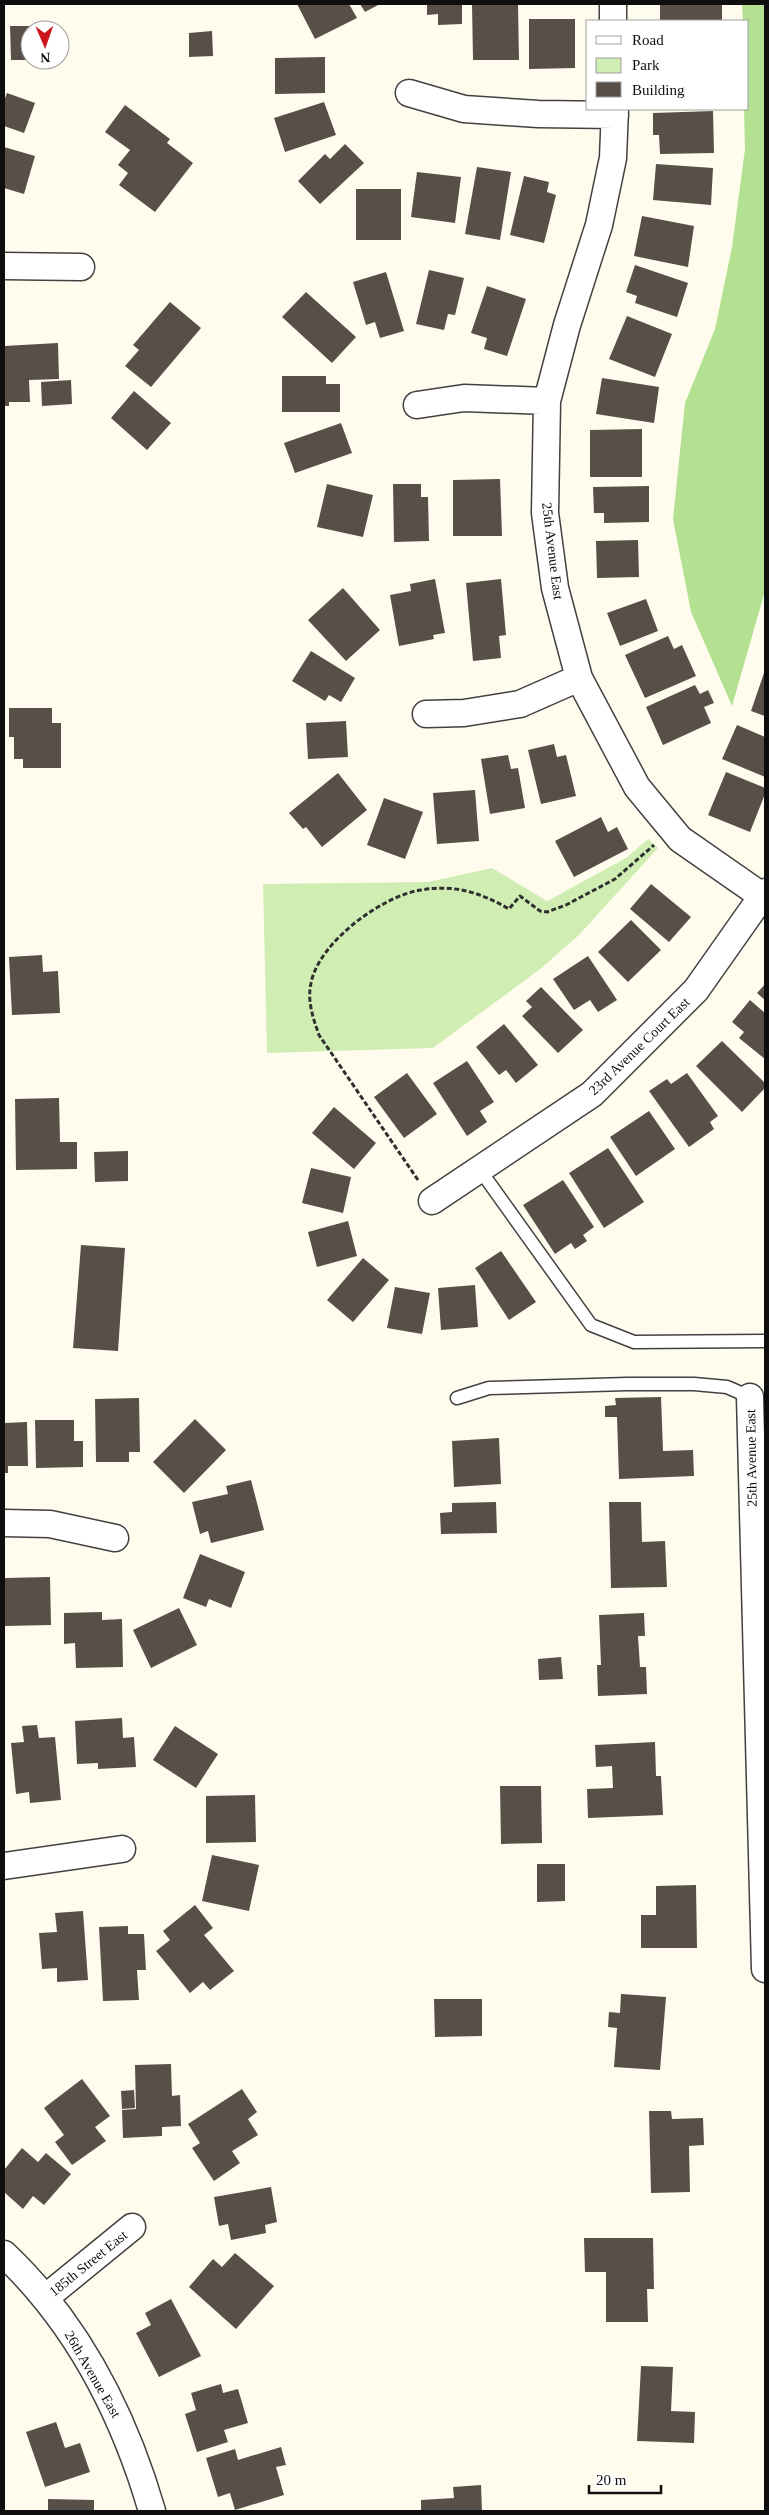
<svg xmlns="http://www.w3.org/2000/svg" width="769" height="2515" font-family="'Times New Roman',serif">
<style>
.green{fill:#d0eeb3}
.forest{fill:#b3e191}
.building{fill:#584f49}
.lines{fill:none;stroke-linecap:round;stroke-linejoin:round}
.lane-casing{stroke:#414141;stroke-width:15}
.street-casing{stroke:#414141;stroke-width:29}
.path{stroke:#303030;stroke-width:3;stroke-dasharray:5 2.5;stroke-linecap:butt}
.lane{stroke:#fff;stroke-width:12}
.street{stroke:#fff;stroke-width:26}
.labels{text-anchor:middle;stroke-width:5;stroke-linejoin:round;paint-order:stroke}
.street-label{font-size:14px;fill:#0e0e0e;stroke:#fff}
</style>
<rect width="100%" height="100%" fill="#fffcee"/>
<!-- green -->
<path class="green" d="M648 839 658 848 579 935 539 970 433 1048 267 1053 263 884 428 882 492 868 547 901 626 858Z"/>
<!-- forest -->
<path class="forest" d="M742 4H765V591L732 706 691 612 673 519 685 403 715 329 732 247 745 149 744 109H748V21H743Z"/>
<!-- building -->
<path class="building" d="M297 4H349L357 18 315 39Z
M360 4H380L365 12Z
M427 4H462V24L438 25V14L427 15Z
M472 4H518L519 60H473Z
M660 4H722V21H660Z
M529 19H575V68L529 69Z
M10 26H47V30H30V60H11Z
M212 31 213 56 189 57V33Z
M325 57V93L275 94V58Z
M7 93 35 103 24 133 4 126V101Z
M324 102 336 135 285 152 274 118Z
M125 105 170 139 167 143 193 163 155 212 119 185 128 173 118 165 130 150 105 132Z
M713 111 714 153 660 154 659 135H653V113Z
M345 144 364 163 320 204 298 181 325 154 330 159Z
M4 147 35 156 24 194 4 188Z
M656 164 713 168 711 205 653 200Z
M477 167 511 172 500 240 465 234Z
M417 172 461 177 455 223 411 217Z
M524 176 549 182 547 192 556 195 544 243 510 235Z
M356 189H401V240H356Z
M642 216 694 226 688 267 634 256Z
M635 265 688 283 677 317 635 303 637 296 626 292Z
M429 270 464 278 455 315 448 314 444 330 416 324Z
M386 272 404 331 380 338 375 322 366 325 353 282Z
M487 286 526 299 507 356 484 349 487 338 471 333Z
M306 292 356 337 332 363 282 317Z
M170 302 201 328 151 387 125 366 139 350 133 345Z
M627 316 672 334 655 377 609 359Z
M58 343 59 379 29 380 30 402H9V406H4V346Z
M282 376H326V384H340V412H282Z
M602 378 659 387 654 423 596 414Z
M71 380 72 404 42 406 41 382Z
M134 391 171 423 147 450 111 418Z
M341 423 352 453 295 473 284 443Z
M642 429V477H590V430Z
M500 479 502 536H453V480Z
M327 484 373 495 363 537 317 527Z
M393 484H421V497H428L429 541 394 542Z
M649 486V522L604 523V513H594L593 487Z
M638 540 639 577 597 578 596 541Z
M435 579 445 633 433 635 434 639 399 646 390 595 411 591 410 584Z
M501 579 506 635 499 636 501 658 473 661 466 583Z
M343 588 380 630 346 661 308 620Z
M646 599 658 631 620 646 607 613Z
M668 636 674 649 682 645 696 676 645 698 625 655Z
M311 651 355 678 341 702 329 695 325 701 292 681Z
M765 670V716L751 711Z
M695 685 700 694 708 690 714 703 704 707 711 723 663 745 646 707Z
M9 708H52V723H61V768H23V759H14V737H9Z
M346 721 348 757 308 759 306 723Z
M737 725 765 737V777L722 759Z
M554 744 557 757 566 755 576 796 541 804 528 750Z
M508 755 511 769 518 768 525 808 490 814 481 759Z
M726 772 765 788V794L750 832 708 815Z
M338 773 367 810 322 847 306 827 303 829 289 813Z
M475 790 479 841 437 844 433 793Z
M384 798 423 812 405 859 367 845Z
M601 817 608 832 617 827 628 849 574 877 555 841Z
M651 884 691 917 669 942 630 909Z
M631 920 661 950 628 982 598 952Z
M42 955 43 972 58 971 60 1013 12 1015 9 957Z
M588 956 617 1000 598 1012 590 1000 574 1010 553 979Z
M765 984V1000L757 993Z
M541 987 583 1030 558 1053 522 1016 532 1007 526 1001Z
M750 1000 765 1013V1059L739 1038 744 1032 732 1022Z
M504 1024 538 1065 516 1083 506 1070 499 1075 476 1047Z
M722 1041 765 1083V1088L742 1112 696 1066Z
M467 1061 494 1102 480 1111 487 1122 467 1136 433 1083Z
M407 1073 437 1114 404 1138 374 1097Z
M687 1073 718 1116 710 1122 714 1129 689 1147 649 1091 667 1079 671 1084Z
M59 1098 60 1142H77V1169L16 1170 15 1099Z
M334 1107 376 1143 354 1169 312 1133Z
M649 1111 675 1149 636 1176 610 1137Z
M608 1148 644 1202 604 1228 569 1173Z
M128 1151V1181L95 1182 94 1152Z
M311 1168 351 1177 343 1213 302 1203Z
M563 1180 594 1227 583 1235 587 1241 575 1249 571 1243 555 1254 523 1205Z
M348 1221 357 1256 317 1267 308 1232Z
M81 1245 125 1248 118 1351 73 1348Z
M501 1251 536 1302 509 1320 475 1268Z
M363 1258 389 1280 353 1322 327 1300Z
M475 1285 478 1327 441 1330 438 1288Z
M395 1287 430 1293 422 1334 387 1328Z
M661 1397 663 1451 693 1450 694 1476 619 1479 617 1417H605V1406L616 1405 615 1398Z
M139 1398 140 1452H129V1462H96L95 1399Z
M195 1419 226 1450 184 1493 153 1462Z
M35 1420H74V1441H83V1467L36 1468Z
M27 1422 28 1466H8V1473H4V1423Z
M499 1438 501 1484 454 1487 452 1441Z
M251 1480 264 1530 211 1543 208 1531 200 1534 192 1502 228 1494 226 1486Z
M496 1502 497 1533 441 1534 440 1513 452 1512V1503Z
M609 1502H641L642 1542 665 1541 667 1587 611 1588Z
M200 1554 245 1572 231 1608 209 1599 206 1607 183 1598Z
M50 1577 51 1625 5 1626 4 1578Z
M179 1608 197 1645 151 1668 133 1630Z
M102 1612V1620L122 1619 123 1667 76 1668 75 1643 64 1644V1613Z
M644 1613 645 1636H638L640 1667H646L647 1694 598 1696 597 1665H601L599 1615Z
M561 1657 563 1679 539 1680 538 1659Z
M122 1718 123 1738 134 1737 136 1767 98 1769V1763L77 1764 75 1721Z
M37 1725 39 1738 55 1737 61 1800 30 1803 29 1792 16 1794 11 1743 24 1742 22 1726Z
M175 1726 218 1754 196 1788 153 1760Z
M655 1742 656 1776H661L663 1815 588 1818 587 1789 613 1788 612 1766 596 1767 595 1745Z
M500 1786H541L542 1843 501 1844Z
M255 1795 256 1842 206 1843V1796Z
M212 1855 259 1865 249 1911 202 1901Z
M537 1864H565V1901L537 1902Z
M696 1885 697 1948H641V1915H656V1886Z
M195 1905 213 1928 204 1935 234 1971 210 1990 203 1982 190 1993 156 1951 170 1940 163 1931Z
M83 1911 88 1980 57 1982V1968L42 1969 39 1933 57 1932 55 1913Z
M128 1926V1934H144L146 1970H137L139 2000 103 2001 99 1927Z
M621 1994 666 1997 660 2070 614 2067 617 2028 608 2027 609 2012 620 2013Z
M434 1999H482V2036L435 2037Z
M171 2064 172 2096 180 2095 181 2126 162 2127V2136L123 2138 122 2110 136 2109 135 2065Z
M82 2079 110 2116 95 2127 106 2141 72 2165 55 2142 64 2135 44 2108Z
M242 2089 257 2112 248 2119 258 2135 232 2151 240 2163 214 2181 192 2148 200 2143 188 2124Z
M134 2090 135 2108 122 2109 121 2091Z
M649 2111H671L672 2119 703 2118 704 2145 689 2146 690 2192 651 2193Z
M22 2148 38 2162 46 2153 71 2174 44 2205 33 2196 23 2209 4 2192V2170Z
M271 2187 277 2222 265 2225 266 2233 231 2240 228 2224 219 2226 214 2197Z
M584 2238H653L654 2289H647L648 2322H606V2272H585Z
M235 2253 274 2286 236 2329 189 2287 213 2259 222 2267Z
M171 2299 201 2356 159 2377 136 2333 151 2325 145 2313Z
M641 2366 673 2367 671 2411 695 2412 694 2443 637 2441Z
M221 2384 223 2393 238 2389 248 2423 224 2430 228 2442 197 2452 185 2414 196 2410 191 2393Z
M56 2422 65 2448 80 2443 90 2472 45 2487 26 2432Z
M281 2447 286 2465 276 2467 284 2495 235 2510 230 2493 218 2497 206 2458 235 2449 238 2460Z
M481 2485 482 2511H421V2500L454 2498 453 2487Z
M48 2499 94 2500V2511H48Z"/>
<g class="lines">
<!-- lane casing -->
<g class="lane-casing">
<path id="lane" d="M480 1170 591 1325 634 1342 765 1341
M457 1398 489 1388 627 1384H694L727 1387 750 1397"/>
</g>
<!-- street casing -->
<g class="street-casing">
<path id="street" d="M613 4V21
M409 93 464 109 538 114 615 115
M615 109 613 158 599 225 567 325 547 401 545 513 555 588 579 678 637 787 680 839 762 896
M4 266 81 267
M417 405 464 398 547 401
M426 714 464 713 520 704 579 678
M432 1201 592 1094 696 990 765 892
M750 1397 765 1969
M4 1523 50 1524 115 1538
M4 1866 122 1849
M4 2254C78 2324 124 2415 152 2511
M45 2298 132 2227"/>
</g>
<!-- path -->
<path class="path" d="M418 1180 319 1035C313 1018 307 1001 311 983 319 942 382 896 421 890 455 884 481 893 509 909L520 896 540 911 547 912 566 905 615 879 654 845"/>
<!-- lane -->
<use href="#lane" class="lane"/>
<!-- street -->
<use href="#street" class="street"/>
</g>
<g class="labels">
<!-- street labels -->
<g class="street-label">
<text transform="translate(553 551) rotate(83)" y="5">25th Avenue East</text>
<text transform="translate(639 1046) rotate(-44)" y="5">23rd Avenue Court East</text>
<text transform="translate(751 1458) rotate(-91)" y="5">25th Avenue East</text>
<text transform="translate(88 2263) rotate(-39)" y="5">185th Street East</text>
<text transform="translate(93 2374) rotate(60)" y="5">26th Avenue East</text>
</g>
</g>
<!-- border -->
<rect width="769" height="2515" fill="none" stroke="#0e0e0e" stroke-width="10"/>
<!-- legend -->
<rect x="586" y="20" width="162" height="90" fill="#ffffff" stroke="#9f9f9f"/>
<rect x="596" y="36" width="25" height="8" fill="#ffffff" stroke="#9f9f9f"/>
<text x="632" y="45" font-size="15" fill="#0e0e0e">Road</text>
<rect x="596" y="58" width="25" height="15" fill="#d0eeb3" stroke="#9f9f9f"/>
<text x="632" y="70" font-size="15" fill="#0e0e0e">Park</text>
<rect x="596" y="82" width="25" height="15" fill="#584f49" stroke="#9f9f9f"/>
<text x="632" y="95" font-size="15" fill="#0e0e0e">Building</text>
<!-- north arrow -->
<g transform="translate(45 45) rotate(178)"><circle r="24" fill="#ffffff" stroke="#9f9f9f"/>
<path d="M0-4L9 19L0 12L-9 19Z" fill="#cd161b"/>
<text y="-8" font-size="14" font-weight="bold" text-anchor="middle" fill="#0e0e0e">N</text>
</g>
<!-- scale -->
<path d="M589 2485v8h72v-8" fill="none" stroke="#0e0e0e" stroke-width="2.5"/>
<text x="596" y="2485" font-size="15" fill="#0e0e0e" stroke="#ffffff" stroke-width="4" paint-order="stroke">20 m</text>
</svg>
